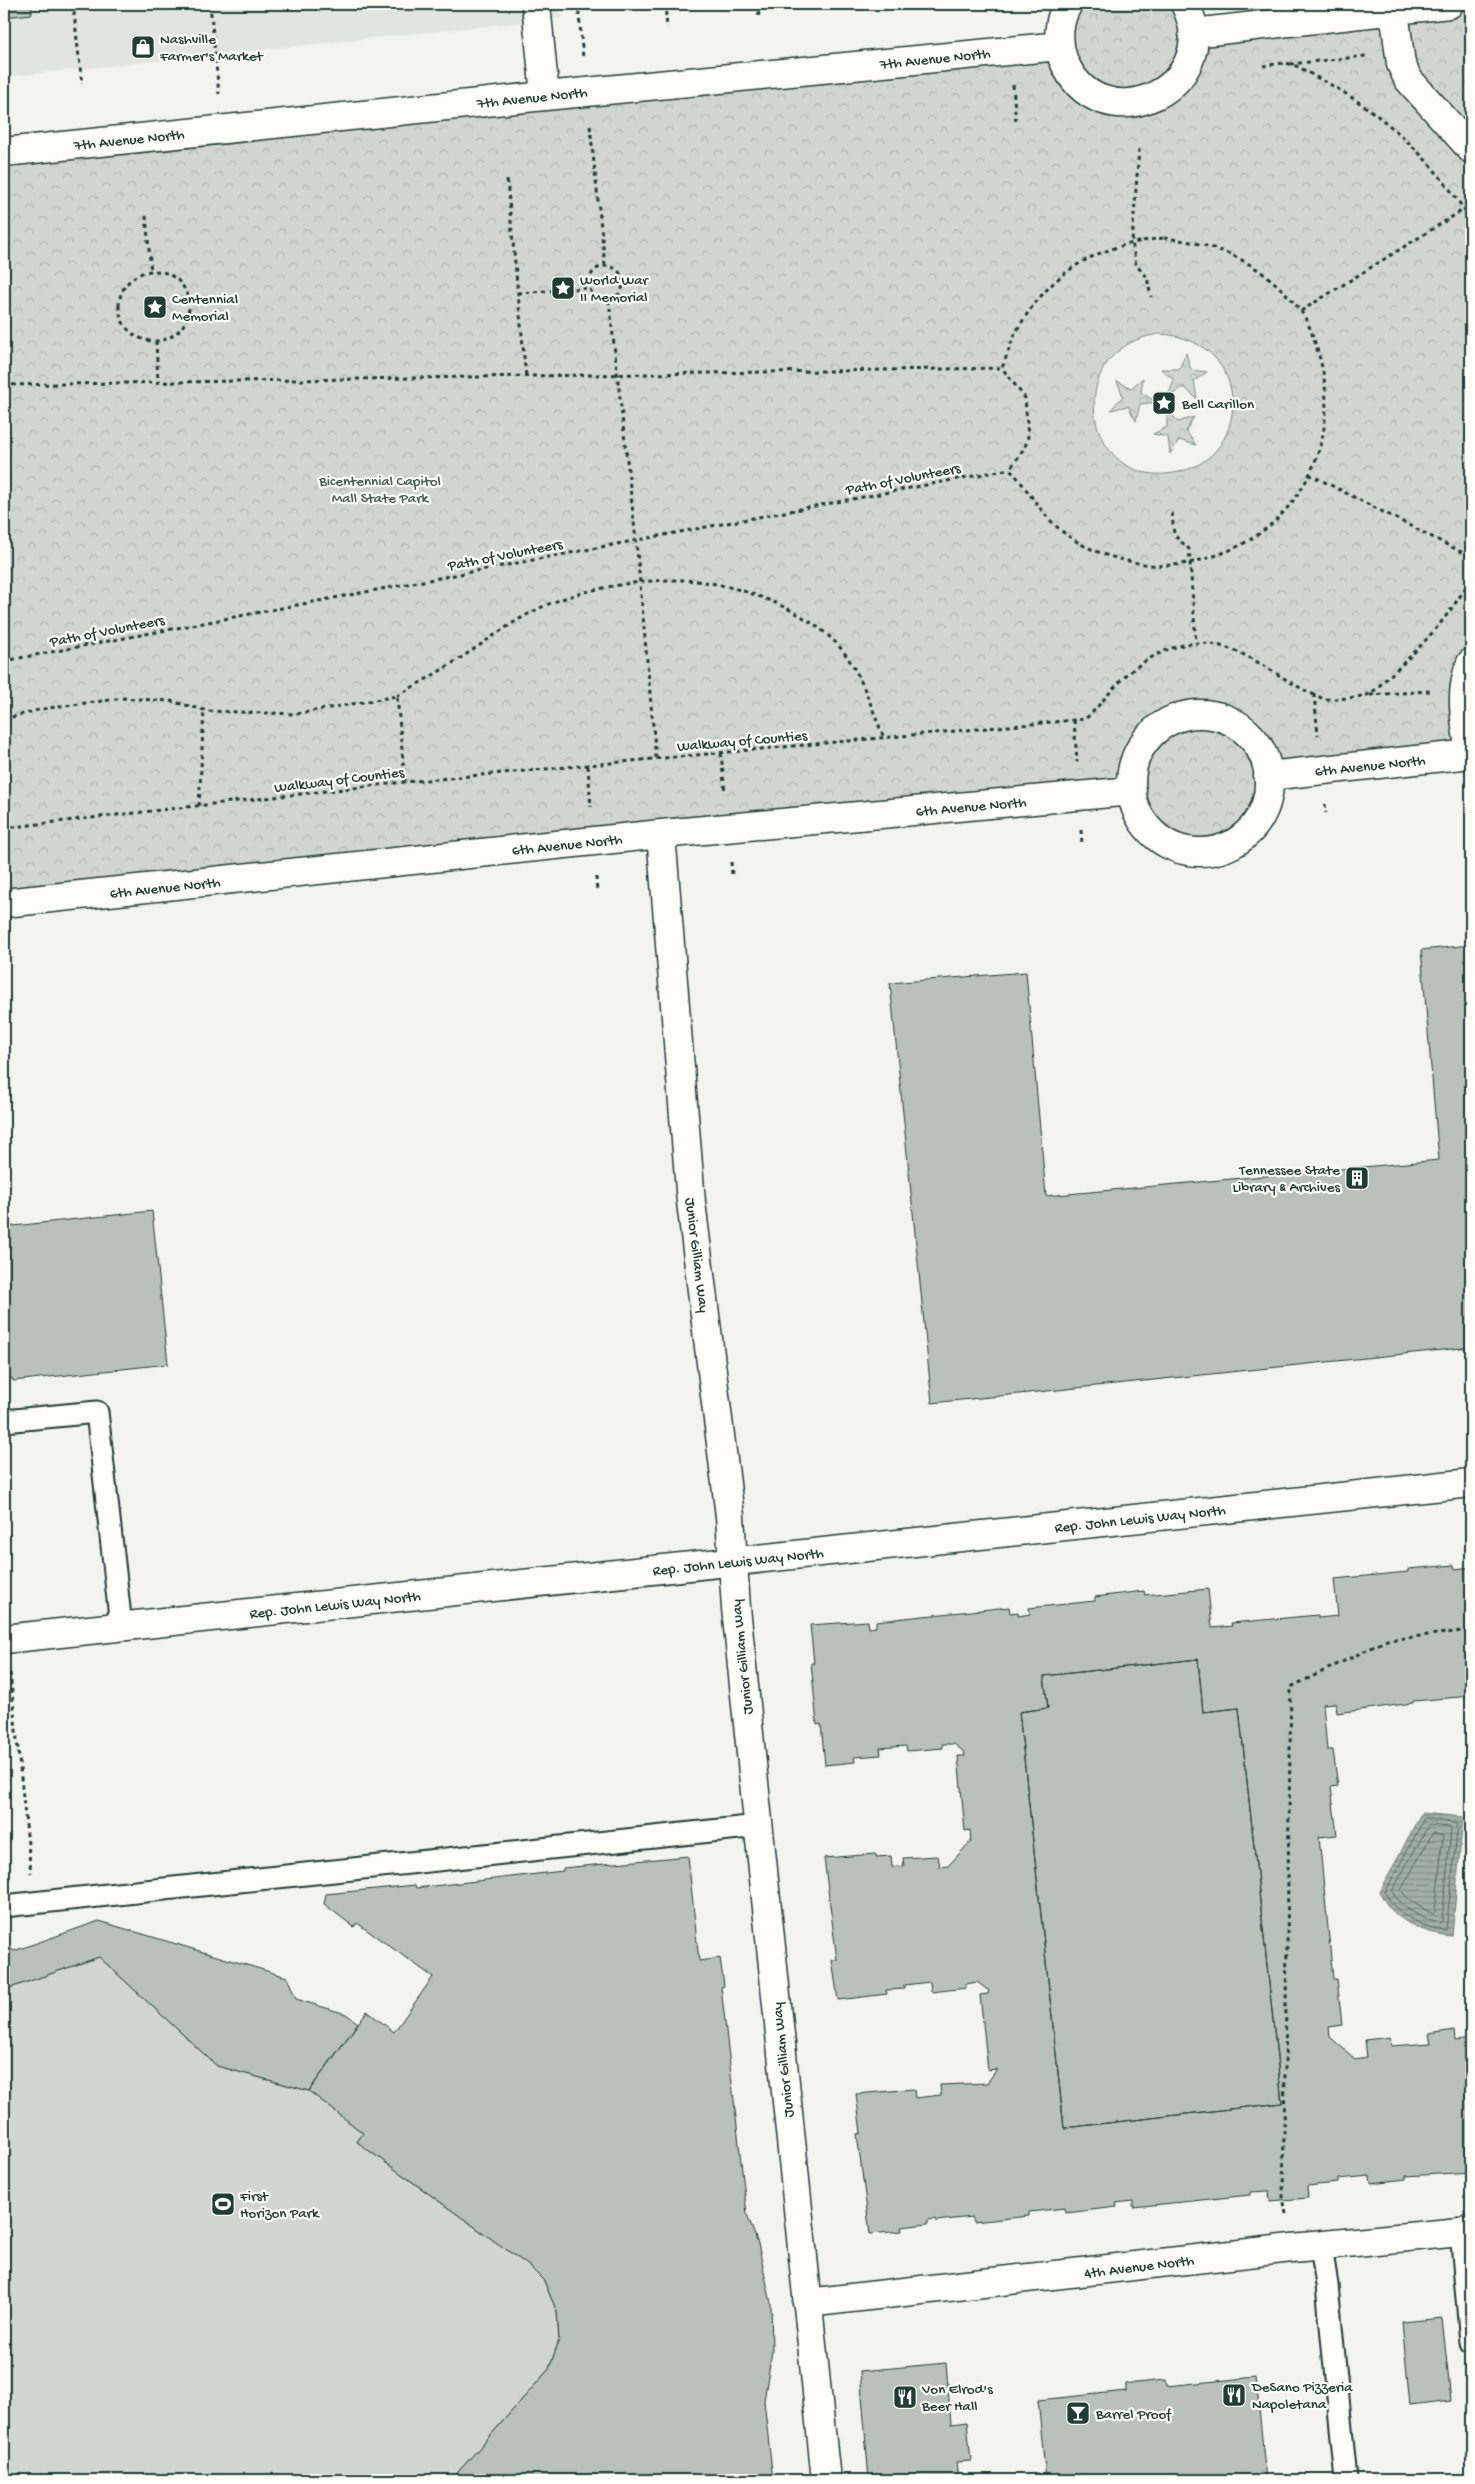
<svg xmlns="http://www.w3.org/2000/svg" width="1475" height="2484" font-family="'Gochi Hand',sans-serif">
<style>
.built{fill:#e2e5df}
.park{fill:url(#park-crowns);stroke:#788a82;fill-rule:evenodd}
.pitch{fill:#d1d6d1;stroke:#788a82}
.water{fill:url(#water-rules);stroke:#6e8179}
.lines{fill:none;stroke-linecap:round;stroke-linejoin:round}
.shore{stroke:#546a62;stroke-width:1}
.building{fill:#b9c1bb;stroke:#1f3d34;fill-rule:evenodd}
.lane-casing{stroke:#1f3d34;stroke-width:25}
.street-casing{stroke:#1f3d34;stroke-width:31}
.secondary-casing{stroke:#1f3d34;stroke-width:31}
.path{stroke:#1f3d34;stroke-width:3;stroke-dasharray:4 4;stroke-linecap:butt}
.lane{stroke:#fdfcf7;stroke-width:21}
.street{stroke:#fdfcf7;stroke-width:28}
.secondary{stroke:#fdfcf7;stroke-width:28}
.labels{text-anchor:middle;stroke-width:4.5;stroke-linejoin:round;paint-order:stroke}
.poi-label{font-size:15px;fill:#1f3d34;stroke:#fdfcf7;text-anchor:start}
.street-label{font-size:15px;fill:#1f3d34;stroke:#fdfcf7}
.park-label{font-size:15px;fill:#435c53;stroke:#fdfcf7}
</style>
<defs>
<pattern id="park-crowns" width="20" height="18" patternUnits="userSpaceOnUse" patternTransform="scale(1.25)"><rect width="20" height="18" fill="#d1d6d1"/><path d="M2 6a3 3 0 1 1 6 0M12 15a3 3 0 1 1 6 0" fill="none" stroke="#b3b9b4"/></pattern>
<pattern id="water-rules" width="6" height="5" patternUnits="userSpaceOnUse" patternTransform="scale(1.25)"><rect width="6" height="5" fill="#a3aea7"/><path d="M0 2.5h6" fill="none" stroke="#848f89"/></pattern>
</defs>
<rect width="100%" height="100%" fill="#f4f4ef"/>
<filter id="ink" filterUnits="userSpaceOnUse"><feTurbulence type="fractalNoise" baseFrequency=".02" numOctaves="2"/><feDisplacementMap in="SourceGraphic" scale="10" xChannelSelector="R" yChannelSelector="G"/><feConvolveMatrix kernelMatrix="1 2 1 2 8 2 1 2 1" color-interpolation-filters="sRGB"/></filter>
<g filter="url(#ink)">
<!-- built -->
<path class="built" d="M4 4H559L561 18 4 77Z"/>
<!-- park -->
<path class="park" d="M1068 4H1185L1192 25 1471 4V754L1269 776C1264 868 1156 880 1132 792L4 903V152L1059 46ZM1159 334C1256 338 1256 468 1165 474 1081 480 1063 347 1159 334Z
M1186 353 1191 370 1207 372 1194 381 1197 399 1184 387 1168 397 1174 380 1161 369H1179Z
M1143 378 1141 393 1157 402 1140 404 1136 421 1128 406 1111 410 1123 396 1117 381 1131 388Z
M1167 409 1178 422 1194 417 1186 431 1196 445 1179 440 1170 454 1168 437 1153 434 1167 427Z"/>
<!-- pitch -->
<path class="pitch" d="M99 1957 217 2066 309 2091 363 2133 357 2142 529 2266 544 2281 557 2312 559 2340 549 2369 451 2480H4V1990Z"/>
<!-- water -->
<path class="water" d="M1421 1813 1463 1817 1452 1936C1424 1934 1391 1920 1380 1892Z"/>
<g class="lines">
<!-- shore -->
<path class="shore" d="M1425 1818 1458 1824 1446 1930C1423 1929 1396 1913 1385 1893Z
M1429 1825 1449 1827 1451 1829 1442 1921 1440 1923C1421 1920 1403 1908 1392 1892Z
M1433 1833 1443 1836 1435 1912 1433 1914 1412 1902 1401 1891Z"/>
</g>
<!-- building -->
<path class="building" d="M4 4H31L32 14 4 17Z
M1471 945V1347L932 1403 890 983 1026 972 1046 1196 1439 1160 1421 950Z
M152 1211 168 1364 13 1381 12 1378 4 1379V1227Z
M1454 1565 1455 1569 1471 1567V1696L1413 1701V1703L1337 1713 1336 1703 1323 1704 1327 1750H1333L1338 1786 1331 1787 1337 1835 1319 1837 1333 1979H1337L1342 2025 1329 2027 1330 2037 1355 2059 1367 2057 1365 2040 1390 2037 1391 2046 1431 2043 1429 2034 1454 2030 1455 2041 1471 2039V2172L1406 2176V2179L1371 2183 1370 2176 1338 2179V2183L1307 2186 1308 2198 1270 2201 1269 2191 1250 2192V2195L1133 2207V2201L1116 2203 1117 2207 1066 2213 1065 2208 1029 2212V2216L974 2222 972 2217 936 2221 935 2219 928 2220V2224L901 2227 902 2231 870 2234 857 2134 861 2133 856 2094 914 2089 915 2098 941 2095 940 2085 987 2083 997 2069 988 2070 980 1995 988 1994 989 1991 977 1982 966 1984V1988L931 1992 930 1982 904 1985V1989L886 1990 887 1994 838 2000 832 1960H837L824 1858 876 1854V1857L891 1856 892 1867 904 1866 903 1858 938 1856 940 1867 948 1866 971 1841 970 1830 965 1831 958 1756H965L964 1752 954 1744H942L943 1748 907 1751 906 1746 880 1748 881 1755 854 1757 855 1762 825 1765 821 1724 817 1725 811 1663H814L810 1625 868 1621 869 1628 876 1627V1621L1009 1607 1010 1613 1018 1612V1616L1030 1614 1029 1608 1095 1601V1597L1144 1591 1145 1595 1208 1589 1212 1628 1232 1626 1231 1623 1318 1615V1618L1338 1616 1334 1579 1408 1572V1569ZM1198 1659 1203 1712 1239 1708 1282 2103 1064 2128 1019 1712 1048 1708 1044 1676Z
M1198 1659 1203 1712 1239 1708 1282 2103 1064 2128 1019 1712 1048 1708 1044 1676Z
M688 1856 699 1961 720 1958 724 1986 721 1987 747 2214 758 2244 771 2303 772 2351 764 2401 773 2480H451L549 2369 559 2340 557 2312 544 2281 529 2266 357 2142 363 2133 309 2091 367 2011 394 2032 433 1977 357 1923 354 1927 324 1904 326 1894 415 1885 416 1888 563 1871V1868Z
M99 1921 287 1977 296 1999 346 2014 358 2023 309 2091 217 2066 99 1957 4 1990V1947L7 1946 14 1951Z
M1442 2318 1451 2401 1410 2406 1402 2322Z
M946 2363 951 2424 967 2422 971 2461 956 2462 958 2480H869L860 2371Z
M1256 2377 1266 2480H1046L1038 2400 1126 2391V2384L1166 2380 1167 2386Z"/>
<g class="lines">
<!-- lane casing -->
<g class="lane-casing">
<path id="lane" d="M4 1421 97 1412 121 1626
M4 1906 758 1826
M1461 2232 1471 2342
M1321 2246 1327 2285 1346 2480"/>
</g>
<!-- street casing -->
<g class="street-casing">
<path id="street" d="M536 4 545 96
M1068 4C1058 20 1057 41 1063 59 1098 148 1228 88 1185 4
M1394 11 1401 64 1408 79 1471 149
M1193 33 1449 4
M4 152 545 96 1060 46
M1131 783a69 69 0 1 1 138 0a69 69 0 1 1-138 0Z
M1470 755C1466 722 1458 694 1471 663
M1268 776 1471 754
M661 834 691 1202 730 1516 736 1608 826 2480
M4 903 661 834 1132 791
M807 2303 1292 2248 1471 2231"/>
</g>
<!-- secondary casing -->
<g class="secondary-casing">
<path id="secondary" d="M4 1639 1471 1483"/>
</g>
<!-- path -->
<path class="path" d="M73 4 82 84
M210 4 219 94
M578 4 583 58
M665 4 667 28
M758 4 759 18
M850 4 851 9
M1290 64 1366 56
M1263 66C1271 65 1282 62 1290 64 1300 66 1311 75 1320 79 1383 112 1435 161 1471 221
M1013 85 1016 124
M590 126 605 265
M1139 149 1132 242 1136 265 1147 277 1151 297
M507 180 526 377
M146 216 151 272
M1164 238C1221 244 1264 264 1300 310 1310 323 1315 343 1320 359 1342 440 1301 525 1220 554 1197 562 1176 567 1151 565 1120 561 1088 552 1063 532 1041 515 1029 490 1010 469L1025 447 1028 437 1025 398 1002 368C1008 353 1013 335 1022 322 1056 267 1101 245 1164 238Z
M589 283a17 17 0 1 1 34 0a17 17 0 1 1-34 0Z
M119 306a35 35 0 1 1 70 0a35 35 0 1 1-70 0Z
M518 293 589 288
M609 300 636 540 656 759
M1301 311 1471 205
M156 341 158 382
M4 385 1002 368
M1309 474 1471 557
M1172 513 1174 535 1189 549 1196 643
M4 661 1010 469
M1314 694 1318 735
M1370 695 1431 691
M397 696C418 684 439 672 459 659 487 641 512 621 542 607 581 589 640 579 683 580 733 582 802 607 837 644 860 669 871 707 884 738
M4 719 42 709 124 698 170 701 208 711 296 714 397 696 405 782
M1074 720 1077 762
M721 753 725 793
M588 766 591 807
M1325 804 1326 813
M199 806 204 710
M4 822 11 828
M4 828 405 782 1085 719C1097 709 1105 697 1116 686 1132 667 1155 653 1179 646 1234 630 1277 683 1325 699 1330 700 1365 697 1369 694 1375 691 1381 684 1386 679 1419 650 1450 616 1471 578
M1081 830 1082 844
M731 862 732 876
M596 877 597 892
M10 1673 31 1873
M1286 2214 1283 2197 1291 1687 1387 1640 1471 1630"/>
<!-- lane -->
<use href="#lane" class="lane"/>
<!-- street -->
<use href="#street" class="street"/>
<!-- secondary -->
<use href="#secondary" class="secondary"/>
</g>
</g>
<!-- icons -->
<defs>
<g id="shop-square" transform="scale(1.25)"><rect x="-9" y="-9" width="18" height="18" rx="4" fill="#1f3d34" stroke="#fdfcf7"/><path d="M-5-2.5h2.3a2.7 3.5 0 0 1 5.4 0H5L5.5 6h-11ZM-1.5-2.5h3a1.5 2.3 0 0 0-3 0Z" fill="#fff"/></g>
<g id="sight-square" transform="scale(1.25)"><rect x="-9" y="-9" width="18" height="18" rx="4" fill="#1f3d34" stroke="#fdfcf7"/><path d="M0-6L1.8-2.2L6-1.7L2.9 1.2L3.7 5.4L0 3.3L-3.7 5.4L-2.9 1.2L-6-1.7L-1.8-2.2Z" fill="#fff"/></g>
<g id="building-square" transform="scale(1.25)"><rect x="-9" y="-9" width="18" height="18" rx="4" fill="#1f3d34" stroke="#fdfcf7"/><path d="M-4-6H4V6H1V3H-1V6H-4ZM-2.5-4.3h1.7v1.8h-1.7ZM.8-4.3h1.7v1.8H.8ZM-2.5-1h1.7V.8h-1.7ZM.8-1h1.7V.8H.8Z" fill="#fff"/></g>
<g id="stadium-square" transform="scale(1.25)"><rect x="-9" y="-9" width="18" height="18" rx="4" fill="#1f3d34" stroke="#fdfcf7"/><path d="M0-5a6.5 5 0 1 0 0 10a6.5 5 0 1 0 0-10ZM-3.5-1.8h7v3.6h-7Z" fill="#fff"/></g>
<g id="restaurant-square" transform="scale(1.25)"><rect x="-9" y="-9" width="18" height="18" rx="4" fill="#1f3d34" stroke="#fdfcf7"/><path d="M-5-6h1v4h1v-4h1v4h1v-4h1v5L-1.5 .5V6h-2V.5L-5-1ZM5-6V6H3V1.5H1.5Q1.5-4 5-6Z" fill="#fff"/></g>
<g id="bar-square" transform="scale(1.25)"><rect x="-9" y="-9" width="18" height="18" rx="4" fill="#1f3d34" stroke="#fdfcf7"/><path d="M-6-5H6L.8 .8V4.5H3.5V6h-7V4.5H-.8V.8Z" fill="#fff"/></g>
</defs>
<g fill-rule="evenodd">
<use href="#shop-square" x="143" y="47"/>
<use href="#sight-square" x="563" y="288"/>
<use href="#sight-square" x="155" y="307"/>
<use href="#sight-square" x="1164" y="403"/>
<use href="#building-square" x="1357" y="1178"/>
<use href="#stadium-square" x="223" y="2204"/>
<use href="#restaurant-square" x="1234" y="2395"/>
<use href="#restaurant-square" x="905" y="2397"/>
<use href="#bar-square" x="1078" y="2413"/>
</g>
<g class="labels">
<!-- poi labels -->
<g class="poi-label">
<text x="160" y="43">Nashville<tspan x="160" dy="17">Farmer's Market</tspan></text>
<text x="580" y="284">World War<tspan x="580" dy="17">II Memorial</tspan></text>
<text x="172" y="303">Centennial<tspan x="172" dy="17">Memorial</tspan></text>
<text x="1182" y="408">Bell Carillon</text>
<text x="1340" y="1174" text-anchor="end">Tennessee State<tspan x="1340" dy="17">Library &amp; Archives</tspan></text>
<text x="240" y="2200">First<tspan x="240" dy="17">Horizon Park</tspan></text>
<text x="1252" y="2391">DeSano Pizzeria<tspan x="1252" dy="17">Napoletana</tspan></text>
<text x="922" y="2393">Von Elrod's<tspan x="922" dy="17">Beer Hall</tspan></text>
<text x="1096" y="2418">Barrel Proof</text>
</g>
<!-- street labels -->
<g class="street-label">
<text transform="translate(935 58) rotate(-6)" y="5">7th Avenue North</text>
<text transform="translate(532 97) rotate(-6)" y="5">7th Avenue North</text>
<text transform="translate(129 139) rotate(-6)" y="5">7th Avenue North</text>
<text transform="translate(903 478) rotate(-11)" y="5">Path of Volunteers</text>
<text transform="translate(505 554) rotate(-11)" y="5">Path of Volunteers</text>
<text transform="translate(107 630) rotate(-11)" y="5">Path of Volunteers</text>
<text transform="translate(742 740) rotate(-5)" y="5">Walkway of Counties</text>
<text transform="translate(1370 765) rotate(-6)" y="5">6th Avenue North</text>
<text transform="translate(339 779) rotate(-7)" y="5">Walkway of Counties</text>
<text transform="translate(971 806) rotate(-5)" y="5">6th Avenue North</text>
<text transform="translate(567 844) rotate(-6)" y="5">6th Avenue North</text>
<text transform="translate(165 887) rotate(-6)" y="5">6th Avenue North</text>
<text transform="translate(698 1255) rotate(83)" y="5">Junior Gilliam Way</text>
<text transform="translate(1140 1518) rotate(-6)" y="5">Rep. John Lewis Way North</text>
<text transform="translate(738 1561) rotate(-6)" y="5">Rep. John Lewis Way North</text>
<text transform="translate(335 1604) rotate(-6)" y="5">Rep. John Lewis Way North</text>
<text transform="translate(741 1657) rotate(-96)" y="5">Junior Gilliam Way</text>
<text transform="translate(782 2060) rotate(-96)" y="5">Junior Gilliam Way</text>
<text transform="translate(1139 2266) rotate(-7)" y="5">4th Avenue North</text>
</g>
<!-- park labels -->
<g class="park-label">
<text x="380" y="485">Bicentennial Capitol<tspan x="380" dy="17">Mall State Park</tspan></text>
</g>
</g>
<!-- margin -->
<rect width="1475" height="2484" fill="none" stroke="#fdfcf7" stroke-width="20"/>
<rect x="10" y="10" width="1455" height="2464" fill="none" stroke="#1f3d34" stroke-width="2" filter="url(#ink)"/>
</svg>
